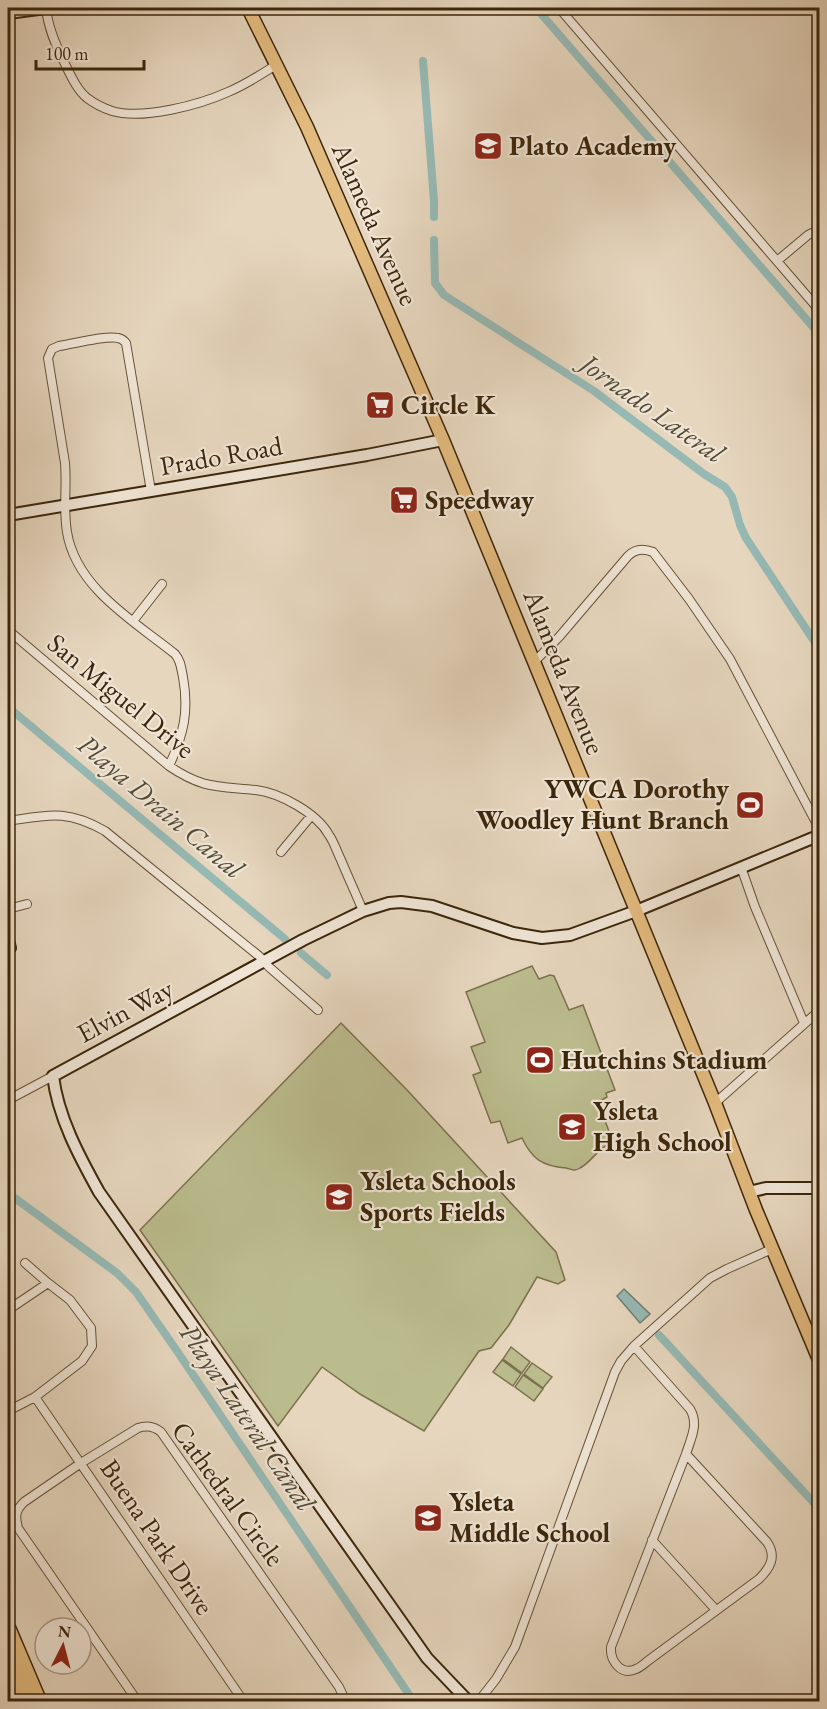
<svg xmlns="http://www.w3.org/2000/svg" width="827" height="1709" font-family="'EB Garamond',serif">
<style>
.green{fill:#bbbc8e;stroke:#7c714c;stroke-width:1.5}
.water{fill:#96b9b4;stroke:#727e70;stroke-width:1.5}
.lines{fill:none;stroke-linecap:round;stroke-linejoin:round}
.canal{stroke:#96b9b4;stroke-width:8}
.street-casing{stroke:#665237;stroke-width:10}
.secondary-casing{stroke:#3c260a;stroke-width:14}
.primary-casing{stroke:#3c260a;stroke-width:15}
.highway-casing{stroke:#3c260a;stroke-width:18}
.street{stroke:#efe4d5;stroke-width:8}
.secondary{stroke:#efe4d5;stroke-width:10}
.primary{stroke:#e3bb7f;stroke-width:12}
.highway{stroke:#e3bb7f;stroke-width:15}
.labels{text-anchor:middle;stroke-width:4.5;stroke-linejoin:round;paint-order:stroke}
.poi-label{font-size:27px;font-weight:bold;fill:#3c260a;stroke:#efe4d5;text-anchor:start}
.street-label{font-size:27px;fill:#3c260a;stroke:#efe4d5}
.water-label{font-size:28px;font-style:italic;fill:#524b34;stroke:#efe4d5}
</style>
<rect width="100%" height="100%" fill="#e6d6be"/>
<filter id="stains"><feTurbulence type="fractalNoise" baseFrequency=".00333" numOctaves="4"/><feColorMatrix values="0 0 0 0 .2 0 0 0 0 .09 0 0 0 0 .02 0 0 0 .5 -.17"/></filter>
<radialGradient id="worn" r=".72"><stop offset=".6" stop-color="#630" stop-opacity="0"/><stop offset="1" stop-color="#630" stop-opacity=".3"/></radialGradient>
<!-- green -->
<path class="green" d="M532 966 539 979 550 975 554 976 569 1010 583 1005 615 1090 606 1093 607 1097 598 1102 613 1142C597 1148 593 1161 580 1168 574 1172 572 1169 566 1168 542 1166 532 1159 522 1138L508 1143 500 1121 491 1123 473 1075 481 1072 471 1047 485 1042 466 992Z
M341 1023 408 1091 556 1252 565 1280 558 1284 537 1277 509 1325 491 1348 479 1351 424 1431 360 1394 322 1367 278 1426 140 1230Z
M511 1347 530 1362 522 1373 503 1359Z
M502 1360 521 1374 513 1386 493 1372Z
M532 1363 552 1377 543 1388 524 1374Z
M523 1375 543 1389 534 1401 515 1387Z"/>
<!-- water -->
<path class="water" d="M624 1289 650 1314 640 1323 617 1296Z"/>
<g class="lines">
<!-- canal -->
<path class="canal" d="M536 8 820 335
M423 61 434 201V217
M434 240 435 283 444 295 594 391 704 474 725 487 732 497 740 525 746 538 820 650
M8 707 285 939
M301 953 327 975
M8 1193 117 1273 136 1292 177 1351 414 1702
M659 1335 815 1504 820 1512"/>
<!-- street casing -->
<g class="street-casing">
<path id="street" d="M46 8C48 28 56 46 65 64 71 76 77 90 87 98 95 104 103 108 112 111 143 120 199 105 228 92 245 85 260 75 276 65
M559 8 820 311
M777 261 808 235 820 229
M151 491 126 343C123 340 123 339 118 338 106 335 73 344 59 346L52 349 48 358 65 463C67 486 63 509 67 532 76 588 134 621 175 654 181 661 181 668 183 677 189 711 184 734 169 766
M133 621 162 584
M8 630 169 766C203 789 217 786 256 790 280 793 317 813 329 835 334 842 337 852 341 860 348 877 356 894 363 911
M534 662 559 637 628 556C635 549 643 548 653 552L689 599 730 659 820 830
M8 821C49 815 66 809 105 831L259 956 269 967 318 1010
M281 852 311 816
M741 867 755 907 804 1023
M8 909 27 904
M8 1100 53 1076
M715 1103 820 1010
M8 1310 48 1283
M634 1346 690 1409C699 1424 691 1438 686 1454L611 1647C610 1661 621 1676 636 1669 641 1667 645 1663 649 1660L759 1579C770 1568 777 1557 767 1542L686 1454
M35 1397 244 1702
M8 1411 35 1397 82 1361 92 1346 91 1328 70 1300 48 1283 25 1263
M652 1540 716 1610
M138 1702 18 1528C15 1516 15 1511 24 1502L81 1463 138 1428C147 1425 154 1426 161 1432L339 1687 346 1702
M478 1702 496 1679 515 1647 615 1372 621 1361 634 1346 710 1278 727 1269 772 1249"/>
</g>
<!-- secondary casing -->
<g class="secondary-casing">
<path id="secondary" d="M8 13 46 8
M8 515 367 455 443 440
M8 940 10 948
M749 1192 766 1188H820
M469 1702 427 1658 99 1192C79 1156 58 1117 53 1076L303 940 363 911 389 903 401 902 432 906 513 933 542 938 570 935 636 911 820 835"/>
</g>
<!-- primary casing -->
<g class="primary-casing">
<path id="primary" d="M248 8 307 127 443 440 715 1103 756 1210 820 1362"/>
</g>
<!-- highway casing -->
<g class="highway-casing">
<path id="highway" d="M8 1629 39 1702
M10 1659 27 1702"/>
</g>
<!-- street -->
<use href="#street" class="street"/>
<!-- secondary -->
<use href="#secondary" class="secondary"/>
<!-- primary -->
<use href="#primary" class="primary"/>
<!-- highway -->
<use href="#highway" class="highway"/>
</g>
<!-- icons -->
<defs>
<g id="school-square" transform="scale(1.5)"><rect x="-9" y="-9" width="18" height="18" rx="4" fill="#8f2418" stroke="#efe4d5"/><path d="M0-5L7-2L0 1L-7-2ZM-4 1L0 2.5L4 1V4Q0 6-4 4Z" fill="#fff"/></g>
<g id="supermarket-square" transform="scale(1.5)"><rect x="-9" y="-9" width="18" height="18" rx="4" fill="#8f2418" stroke="#efe4d5"/><path d="M-6-5.5h2.5l.6 2H6L4.5 2H-2.5L-4.4-4H-6ZM-1.5 3.2a1.3 1.3 0 1 0 .1 0ZM3 3.2a1.3 1.3 0 1 0 .1 0Z" fill="#fff"/></g>
<g id="stadium-square" transform="scale(1.5)"><rect x="-9" y="-9" width="18" height="18" rx="4" fill="#8f2418" stroke="#efe4d5"/><path d="M0-5a6.5 5 0 1 0 0 10a6.5 5 0 1 0 0-10ZM-3.5-1.8h7v3.6h-7Z" fill="#fff"/></g>
</defs>
<g fill-rule="evenodd">
<use href="#school-square" x="488" y="146"/>
<use href="#supermarket-square" x="380" y="405"/>
<use href="#supermarket-square" x="404" y="500"/>
<use href="#stadium-square" x="750" y="805"/>
<use href="#stadium-square" x="540" y="1060"/>
<use href="#school-square" x="572" y="1127"/>
<use href="#school-square" x="339" y="1197"/>
<use href="#school-square" x="428" y="1518"/>
</g>
<g class="labels">
<!-- poi labels -->
<g class="poi-label">
<text x="509" y="155">Plato Academy</text>
<text x="401" y="414">Circle K</text>
<text x="425" y="509">Speedway</text>
<text x="729" y="798" text-anchor="end">YWCA Dorothy<tspan x="729" dy="31">Woodley Hunt Branch</tspan></text>
<text x="561" y="1069">Hutchins Stadium</text>
<text x="593" y="1120">Ysleta<tspan x="593" dy="31">High School</tspan></text>
<text x="360" y="1190">Ysleta Schools<tspan x="360" dy="31">Sports Fields</tspan></text>
<text x="449" y="1511">Ysleta<tspan x="449" dy="31">Middle School</tspan></text>
</g>
<!-- street labels -->
<g class="street-label">
<text transform="translate(375 224) rotate(66)" y="9">Alameda Avenue</text>
<text transform="translate(221 456) rotate(-10)" y="9">Prado Road</text>
<text transform="translate(564 672) rotate(68)" y="9">Alameda Avenue</text>
<text transform="translate(121 696) rotate(39)" y="9">San Miguel Drive</text>
<text transform="translate(125 1011) rotate(-28)" y="9">Elvin Way</text>
<text transform="translate(228 1494) rotate(54)" y="9">Cathedral Circle</text>
<text transform="translate(157 1537) rotate(56)" y="9">Buena Park Drive</text>
</g>
<!-- water labels -->
<g class="water-label">
<text transform="translate(653 408) rotate(35)" y="10">Jornado Lateral</text>
<text transform="translate(161 806) rotate(40)" y="10">Playa Drain Canal</text>
<text transform="translate(248 1417) rotate(56)" y="10">Playa Lateral Canal</text>
</g>
</g>
<!-- margin -->
<rect width="827" height="1709" fill="none" stroke="#e6d6be" stroke-width="30"/>
<rect x="9" y="9" width="809" height="1691" fill="none" stroke="#3c260a" stroke-width="3"/>
<rect x="15" y="15" width="797" height="1679" fill="none" stroke="#3c260a" stroke-width="1.5"/>
<!-- north arrow -->
<g transform="translate(63 1646) rotate(6)"><circle r="28" fill="#efe4d5" stroke="#a79884" stroke-width="1.5"/>
<path d="M0-4.5L10 22L0 15L-10 22Z" fill="#8f2418"/>
<text y="-9" font-size="16" font-weight="bold" text-anchor="middle" fill="#3c260a">N</text>
</g>
<!-- scale -->
<path d="M36 60v9h108v-9" fill="none" stroke="#3c260a" stroke-width="3"/>
<text x="45" y="60" font-size="18" fill="#3c260a" stroke="#efe4d5" stroke-width="4.5" paint-order="stroke">100 m</text>
<rect width="100%" height="100%" filter="url(#stains)"/>
<rect width="100%" height="100%" fill="url(#worn)"/>
</svg>
